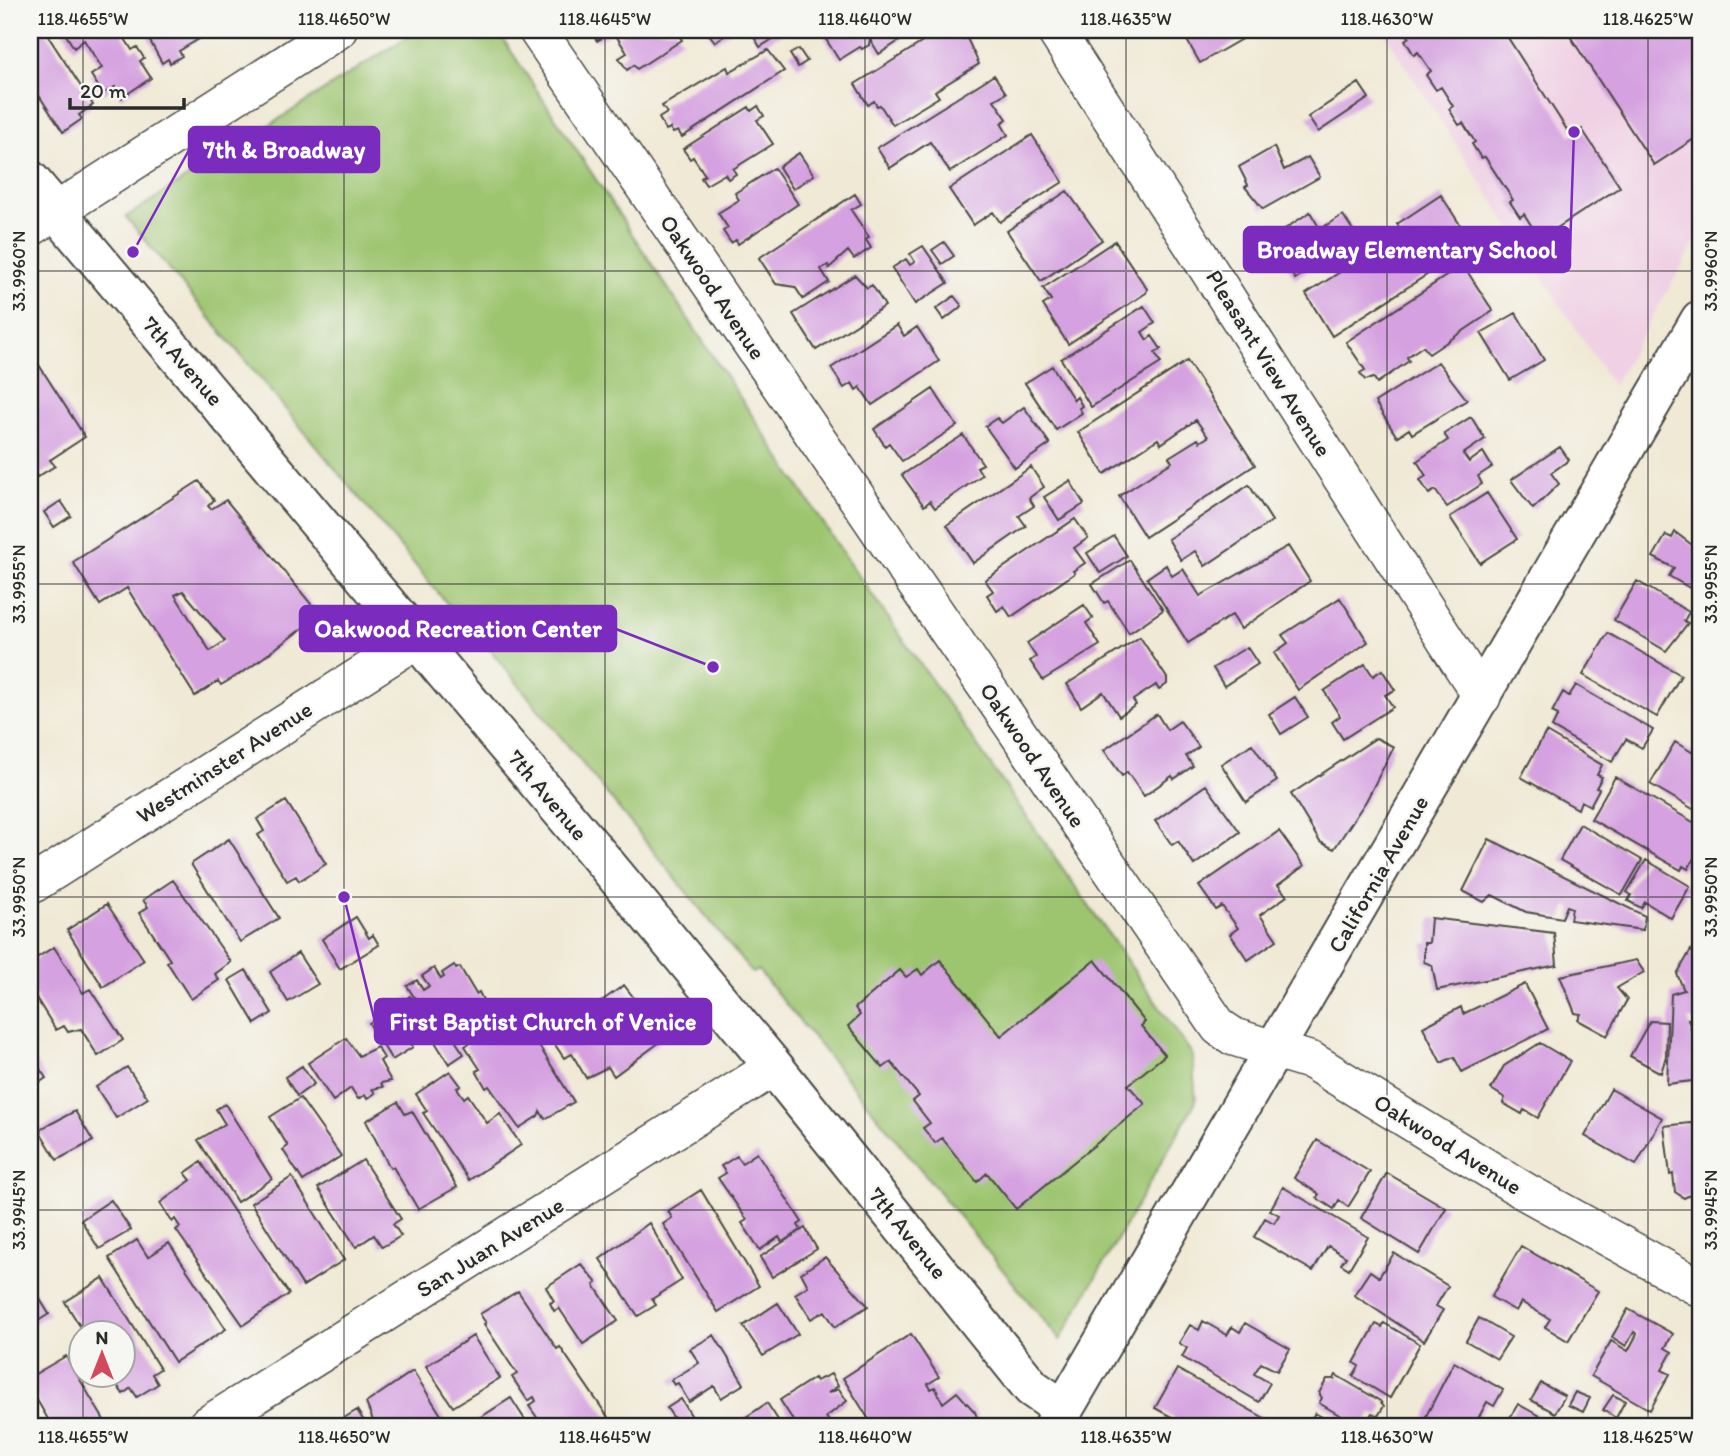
<svg xmlns="http://www.w3.org/2000/svg" width="1730" height="1456" font-family="Itim,sans-serif">
<style>
.built{fill:#f0d0e4}
.green{fill:#9dc570;stroke:#64784e;stroke-width:2}
.building{fill:#d5a1e0;fill-rule:evenodd}
.lines{fill:none;stroke-linecap:round;stroke-linejoin:round}
.minor-casing{stroke:#494844;stroke-width:40}
.tertiary-casing{stroke:#494844;stroke-width:42}
.minor{stroke:#fff;stroke-width:37}
.tertiary{stroke:#fff;stroke-width:38}
.ticks{fill:none;stroke:#2b2b2b;stroke-width:2;stroke-opacity:0.45}
.labels{text-anchor:middle;stroke-width:5;stroke-linejoin:round;paint-order:stroke}
.street-label{font-size:23px;fill:#2b2b2b;stroke:#f6f6f2}
.leader{fill:none;stroke:#7b2cbf;stroke-width:2.5}
.callout-dot{fill:#7b2cbf;stroke:#f6f6f2;stroke-width:2.5}
.callout{fill:#7b2cbf;stroke:#7b2cbf;stroke-width:2.5}
.callout-label{font-size:24px;text-anchor:middle;font-weight:bold;fill:#fff}
.neatline{fill:none;stroke:#2b2b2b;stroke-width:2.5}
.ticks-label{font-size:18px;text-anchor:middle;fill:#2b2b2b}
</style>
<rect width="100%" height="100%" fill="#f6f6f2"/>
<filter id="ink" filterUnits="userSpaceOnUse"><feTurbulence type="fractalNoise" baseFrequency=".0143" numOctaves="2"/><feDisplacementMap in="SourceGraphic" scale="14" xChannelSelector="R" yChannelSelector="G"/><feConvolveMatrix kernelMatrix="1 2 1 2 8 2 1 2 1" color-interpolation-filters="sRGB"/></filter>
<filter id="wash" filterUnits="userSpaceOnUse"><feTurbulence type="fractalNoise" baseFrequency=".00686" numOctaves="4" result="noise"/><feDisplacementMap in="SourceGraphic" scale="28" xChannelSelector="R" yChannelSelector="G"/><feGaussianBlur stdDeviation="1.57" result="paint"/><feColorMatrix in="noise" values="0 0 0 0 0 0 0 0 0 0 0 0 0 0 0 0 0 1.4 0 .05"/><feComposite in="paint" operator="in"/></filter>
<g filter="url(#wash)">
<rect width="100%" height="100%" fill="#f0e9d5"/>
<!-- built -->
<path class="built" d="M1382 30H1700V234L1613 386Z"/>
<!-- green -->
<path class="green" d="M418 30H497L845 556 1192 1054 1196 1101 1060 1340 758 970 752 973 458 610 454 612 126 217Z"/>
<g id="blocks">
<!-- building -->
<path class="building" d="M30 30H44L93 105 79 115 82 119 63 132 34 88 30 90Z
M63 30H130L122 34 132 50 137 47 144 58 140 61 151 78 121 98 115 87 103 94 91 75 102 68 84 40 74 48Z
M144 30H205L207 34 179 51 182 56 170 63 168 59 162 63Z
M590 30H617L597 41Z
M628 30H675L682 40 637 69 634 65 627 70 619 58 627 53 617 37Z
M706 30H733L715 42Z
M750 30H787L760 47Z
M820 30H916L879 54 870 39 869 45 862 49 860 47 839 60Z
M942 30H957L963 39 966 36 979 64 935 91 939 97 893 125 880 105 877 106 874 101 868 105 855 84Z
M1181 30H1257L1200 63Z
M1404 30H1503L1571 136 1582 129 1620 187 1540 239 1524 214 1520 217 1510 202 1513 200 1485 157 1481 158 1472 144 1475 142 1463 123 1459 125 1449 109 1453 106 1441 87 1436 90 1426 75 1431 71 1418 52 1414 55 1405 40 1409 37Z
M1566 30H1700V135L1654 165Z
M799 49 807 61 798 67 790 54Z
M768 50 784 71 682 137 678 131 673 133 670 128 666 130 659 118 667 113 662 106 727 67 729 72Z
M994 75 1006 93 994 100 1007 119 1001 123 1008 135 950 172 930 142 890 168 877 148Z
M1359 83 1369 98 1318 132 1308 117Z
M758 106 764 116 757 120 773 144 733 169 736 174 728 179 725 174 706 185 701 178 705 175 693 157 690 159 683 149 749 107 751 111Z
M1032 135 1063 182 1000 222 993 212 973 225 949 189Z
M1274 147 1284 170 1308 157 1320 177 1263 209 1245 187 1248 185 1239 167Z
M799 153 814 175 793 189 779 167Z
M774 168 798 204 738 244 736 240 731 243 723 231 728 228 718 213 739 200 735 193Z
M1067 191 1102 240 1041 281 1007 231Z
M855 194 861 204 851 210 869 237 866 240 871 248 854 259 848 251 829 268 828 265 821 269 829 282 803 299 795 287 776 284 759 258Z
M1441 195 1473 245 1332 336 1306 294 1402 232 1397 224Z
M1310 212 1320 229 1343 215 1358 238 1295 279 1270 239Z
M1115 241 1147 289 1146 293 1068 344 1043 305 1051 300 1043 288Z
M944 242 954 256 942 264 932 250Z
M923 246 948 283 915 304 892 268 906 259 910 265 915 262 910 254Z
M1463 265 1493 311 1429 354 1423 346 1407 357 1409 361 1377 383 1374 378 1365 380 1360 373 1365 370 1346 342Z
M855 275 867 288 872 285 885 306 816 350 793 314Z
M954 296 962 306 944 320 936 309Z
M1144 306 1155 323 1142 332 1147 340 1152 336 1161 349 1155 353 1161 363 1091 407 1061 359Z
M1516 313 1544 360 1510 380 1481 333Z
M897 325 904 336 917 327 939 361 872 405 860 387 856 390 852 383 844 388 831 368Z
M30 351 85 437 50 460 55 466 37 477 30 465Z
M1187 361 1255 465 1145 537 1119 496 1172 462 1169 457 1198 439 1200 442 1208 437 1196 420 1161 444 1158 439 1104 474 1078 432Z
M1438 362 1467 400 1412 434 1409 429 1397 437 1375 402Z
M1052 366 1074 400 1077 397 1082 406 1079 408 1082 413 1056 430 1025 383Z
M933 389 957 426 902 461 889 443 885 446 874 429Z
M1024 407 1050 444 1015 468 985 426 997 418 1002 423Z
M1471 417 1485 439 1463 454 1469 462 1483 452 1492 467 1478 476 1482 484 1447 507 1435 490 1429 494 1420 480 1426 476 1417 461 1448 440 1444 434Z
M963 435 983 464 977 467 982 475 935 508 930 501 924 506 902 475Z
M1560 447 1569 460 1551 473 1559 484 1533 509 1511 480Z
M1031 467 1044 487 1029 498 1034 506 1019 516 1026 526 973 563 947 525Z
M199 481 214 500 208 506 211 509 226 500 320 615 248 669 221 685 218 681 195 696 127 588 100 605 73 562ZM183 591 225 641 210 651 175 595Z
M1070 481 1084 504 1059 520 1044 497Z
M1249 485 1272 521 1205 566 1195 551 1181 560 1168 539Z
M1487 493 1517 539 1480 563 1450 517Z
M61 501 71 516 54 527 44 512Z
M1075 519 1088 538 1074 548 1085 563 1073 571 1075 573 1011 617 1004 606 997 611 987 595 993 591 985 580Z
M1675 532 1700 551V594L1669 576 1674 568 1653 557 1666 535 1672 538Z
M1114 536 1127 556 1100 573 1087 553Z
M1288 546 1310 581 1241 629 1232 615 1188 643 1147 578 1166 565 1172 576 1183 569 1200 596Z
M1130 560 1163 610 1129 633 1108 601 1104 603 1092 584Z
M1637 581 1689 612 1684 621 1688 623 1666 651 1614 620Z
M1340 598 1368 642 1298 690 1274 653 1288 643 1282 635Z
M1084 605 1093 618 1086 623 1100 645 1043 680 1030 661 1036 657 1027 643Z
M1608 633 1681 675 1657 717 1583 675Z
M1140 637 1167 678V684L1159 690 1156 685 1133 700 1136 705 1119 716 1103 692 1081 707 1067 684Z
M1247 647 1258 664 1224 686 1213 668Z
M1365 664 1373 676 1382 670 1395 690 1385 695 1393 707 1343 739 1332 722 1340 716 1324 691Z
M1576 685 1653 730 1642 748 1626 739 1612 762 1552 727 1558 715 1552 712 1563 692 1569 696Z
M1295 697 1308 717 1281 734 1269 714Z
M1157 714 1167 730 1180 721 1199 747 1186 756 1193 766 1174 779 1172 776 1144 796 1127 772 1122 776 1104 750Z
M1546 732 1602 765 1597 775 1602 777 1596 788 1599 789 1590 806 1581 801 1578 809 1521 777Z
M1376 738 1394 747 1366 801 1334 849 1320 842 1291 794Z
M1675 742 1700 757V813L1650 784Z
M1252 744 1277 781 1246 802 1221 764Z
M1615 777 1700 826V848L1688 869 1683 866 1681 870 1591 819Z
M1206 785 1240 832 1194 865 1178 841 1172 845 1155 821Z
M286 801 326 864 299 881 296 876 287 881 258 835 264 831 257 819Z
M1580 824 1642 860 1622 895 1560 860Z
M1279 831 1304 866 1278 885 1287 896 1260 915 1277 940 1248 960 1230 934 1238 928 1222 906 1216 910 1199 886Z
M229 839 279 918 240 942 191 864Z
M1489 839 1645 916 1643 930 1570 920 1572 908 1567 906 1562 918 1526 912 1492 895 1484 902 1463 891Z
M1646 860 1690 886 1671 918 1645 902 1641 908 1628 901 1631 895 1627 892Z
M173 880 231 962 215 974 219 980 191 999 167 962 170 960 139 913 148 907 143 900Z
M107 904 144 960 103 987 67 930Z
M356 917 369 938 373 935 379 945 340 969 322 939Z
M1431 918 1554 933 1557 965 1437 990 1432 965 1424 962V943H1429Z
M54 947 83 993 90 989 123 1040 98 1056 81 1029 68 1032 64 1026 56 1030 30 988V962Z
M1691 950 1700 964V1032L1696 1021 1688 1019 1700 1058V1080L1667 1084 1671 994 1684 990 1677 974Z
M298 953 318 984 288 1002 270 972Z
M940 960 1001 1036 1095 960 1145 1022 1141 1026 1165 1055 1128 1085 1145 1104 1016 1209 987 1173 977 1182 942 1138 935 1143 923 1128 930 1123 913 1101 919 1096 891 1062 883 1068 848 1026 860 1015 855 1008 900 970 906 977 918 969 922 975Z
M1636 960 1644 972 1617 988 1627 1000 1607 1036 1578 1020 1581 1014 1575 1013 1560 976Z
M454 965 456 969 460 967 476 994 479 992 496 1026 518 1012 574 1102 545 1119 540 1111 538 1116 519 1128 489 1086 486 1088 476 1071 480 1069 465 1046 488 1031 484 1024 456 1042 464 1054 449 1064 435 1042 441 1039 407 986 417 980 423 990 429 986 422 976 434 968 441 979 444 977 442 973Z
M246 970 272 1013 255 1024 229 980Z
M1525 984 1548 1029 1462 1072 1454 1057 1441 1063 1423 1027 1461 1007 1463 1014Z
M624 985 641 1007 645 1004 653 1015 648 1018 652 1022 647 1025 660 1042 614 1076 608 1067 586 1078 572 1054 564 1058 547 1033 587 1006 589 1010Z
M410 996 426 1021 405 1034 413 1047 392 1060 369 1023Z
M1650 1021 1667 1022 1666 1056 1661 1073 1630 1056Z
M30 1038 35 1046 30 1049 31 1056 46 1078 30 1089Z
M346 1038 359 1056 377 1047 384 1058 380 1061 391 1081 381 1083 383 1087 372 1089 375 1093 367 1099 365 1095 358 1099 351 1088 333 1101 308 1063Z
M1540 1043 1570 1061 1538 1118 1524 1110 1522 1114 1503 1103 1505 1098 1491 1089 1504 1066Z
M302 1066 314 1084 297 1096 285 1077Z
M127 1067 148 1098 116 1118 96 1087Z
M450 1071 461 1086 457 1088 464 1098 468 1095 487 1123 500 1114 521 1145 469 1180 423 1113 427 1111 416 1094Z
M1611 1089 1662 1118 1636 1165 1585 1136Z
M300 1098 341 1156 303 1181 283 1150 288 1146 270 1117Z
M398 1102 405 1114 412 1111 457 1187 418 1209 393 1167 390 1168 366 1121Z
M225 1104 272 1179 237 1202 198 1140 225 1124 216 1109Z
M75 1111 93 1141 57 1160 39 1130Z
M1690 1123 1700 1124V1190L1684 1198 1675 1192 1673 1174 1670 1175 1664 1126Z
M1317 1140 1370 1172 1348 1207 1339 1200 1334 1209 1317 1198 1319 1194 1294 1178Z
M757 1153 802 1222 798 1225 801 1230 782 1242 779 1237 760 1250 742 1223 747 1220 718 1178 726 1173 721 1166 737 1156 742 1163Z
M363 1160 401 1219 393 1224 401 1236 382 1247 374 1235 356 1247 318 1188Z
M201 1162 289 1294 243 1325 176 1230 180 1227 175 1219 172 1222 160 1203 191 1180 185 1173Z
M1387 1173 1446 1208 1419 1254 1361 1218Z
M292 1177 344 1260 303 1286 251 1203Z
M1283 1187 1368 1237 1349 1269 1341 1264 1346 1257 1328 1246 1313 1271 1254 1237 1265 1218 1274 1223 1279 1215 1270 1210Z
M701 1190 759 1286 718 1312 663 1224 672 1218 668 1211Z
M111 1200 131 1230 99 1249 81 1220Z
M649 1223 682 1280 652 1299 656 1305 638 1316 600 1259Z
M805 1228 817 1249 772 1277 760 1257Z
M137 1240 148 1257 169 1243 226 1329 175 1362 109 1258Z
M1521 1246 1598 1291 1568 1341 1545 1327 1550 1319 1521 1302 1516 1311 1491 1297Z
M1394 1253 1448 1286 1436 1306 1443 1310 1424 1341 1354 1295 1370 1271 1379 1277Z
M825 1257 868 1306 835 1327 825 1311 811 1319 795 1294 808 1286 801 1273Z
M581 1264 597 1283 594 1285 618 1321 583 1344 559 1308 554 1311 550 1303 554 1301 546 1287Z
M103 1278 160 1369 152 1374 158 1384 137 1397 131 1388 123 1394 111 1376H122V1334H85L65 1302Z
M30 1283 49 1314 30 1326Z
M518 1291 557 1349 560 1347 614 1426H543L529 1406 536 1401 534 1397 528 1401 512 1377 517 1374 484 1324 486 1323 480 1314Z
M778 1303 798 1334 763 1356 743 1326Z
M1628 1309 1673 1334 1665 1348 1672 1352 1662 1370 1670 1374 1650 1410 1591 1376 1611 1341 1628 1351 1637 1334 1634 1332 1626 1346 1612 1337Z
M1479 1318 1511 1337 1497 1359 1466 1341Z
M1203 1321 1227 1335 1232 1327 1240 1332 1245 1323 1290 1349 1277 1371 1261 1363 1254 1374 1270 1383 1259 1402 1182 1357 1187 1348 1179 1343 1190 1325 1199 1330Z
M1384 1323 1420 1344 1390 1398 1353 1376 1359 1366 1354 1363 1376 1324 1382 1327Z
M911 1334 939 1377 928 1384 931 1389 935 1387 943 1403 957 1392 975 1412 980 1426H887L883 1420 873 1426 843 1378Z
M714 1335 744 1384 721 1398 714 1386 689 1402 678 1383 674 1385 671 1380 699 1363 690 1349Z
M473 1336 500 1378 453 1407 426 1366Z
M66 1356 104 1420 93 1426H52L30 1388V1377Z
M1454 1362 1503 1390 1494 1406 1487 1402 1474 1426H1441L1425 1418Z
M1177 1369 1275 1424 1273 1426H1188L1155 1408Z
M413 1371 415 1374 448 1426H381L378 1421 374 1423 366 1403Z
M831 1374 838 1386 828 1393 839 1389 847 1401 826 1417 830 1423 825 1426H797L780 1400 814 1378 816 1381Z
M1336 1375 1380 1401 1384 1406 1378 1416 1372 1413 1364 1426H1358L1319 1403 1322 1398 1319 1393 1327 1379H1334Z
M1541 1383 1565 1396 1555 1413 1531 1400Z
M1575 1392 1590 1398 1583 1412 1568 1405Z
M1613 1395 1625 1401 1616 1418 1603 1410Z
M511 1398 529 1426H467Z
M681 1399 694 1420 685 1426H679L667 1408Z
M767 1403 782 1426H733Z
M1518 1404 1557 1426H1505Z
M357 1410 367 1426H331Z
M1315 1413 1334 1424 1333 1426H1307Z"/>
</g>
</g>
<g filter="url(#ink)">
<use href="#blocks" fill-opacity="0" stroke="#494844" stroke-width="2"/>
<g class="lines">
<!-- minor casing -->
<g class="minor-casing">
<path id="minor" d="M537 30 1219 1027 1234 1037 1312 1061 1526 1192 1700 1288
M1055 30 1482 697
M30 228 338 30
M30 886 418 639
M206 1426 774 1067"/>
</g>
<!-- tertiary casing -->
<g class="tertiary-casing">
<path id="tertiary" d="M30 180 596 852 774 1067 1032 1388 1064 1410
M1054 1426 1700 320"/>
</g>
<!-- minor -->
<use href="#minor" class="minor"/>
<!-- tertiary -->
<use href="#tertiary" class="tertiary"/>
</g>
</g>
<!-- ticks -->
<path class="ticks" d="M83 30V1334M344 30V1426M605 30V1426M865 30V1426M1126 30V1426M1387 30V1426M1648 30V1426M30 271H1700M30 584H1700M30 897H1700M30 1210H1700M83 1376V1426"/>
<g class="labels">
<!-- street labels -->
<g class="street-label">
<text transform="translate(713 287) rotate(56)" y="8">Oakwood Avenue</text>
<text transform="translate(183 361) rotate(49)" y="8">7th Avenue</text>
<text transform="translate(1269 363) rotate(58)" y="8">Pleasant View Avenue</text>
<text transform="translate(1033 755) rotate(56)" y="8">Oakwood Avenue</text>
<text transform="translate(224 762) rotate(-33)" y="8">Westminster Avenue</text>
<text transform="translate(548 795) rotate(50)" y="8">7th Avenue</text>
<text transform="translate(1378 874) rotate(-60)" y="8">California Avenue</text>
<text transform="translate(1448 1144) rotate(32)" y="8">Oakwood Avenue</text>
<text transform="translate(908 1233) rotate(51)" y="8">7th Avenue</text>
<text transform="translate(490 1247) rotate(-32)" y="8">San Juan Avenue</text>
</g>
</g>
<!-- callouts -->
<path class="leader" d="M133 252L189 150M1574 132L1570 250M713 667L616 629M344 897L375 1022"/>
<g class="callout-dot">
<circle cx="133" cy="252" r="7"/>
<circle cx="1574" cy="132" r="7"/>
<circle cx="713" cy="667" r="7"/>
<circle cx="344" cy="897" r="7"/>
</g>
<g class="callout">
<rect x="189" y="127" width="190" height="45" rx="7"/>
<rect x="1244" y="227" width="326" height="45" rx="7"/>
<rect x="300" y="606" width="316" height="45" rx="7"/>
<rect x="375" y="999" width="336" height="45" rx="7"/>
</g>
<g class="callout-label">
<text x="284" y="158">7th &amp; Broadway</text>
<text x="1407" y="258">Broadway Elementary School</text>
<text x="458" y="637">Oakwood Recreation Center</text>
<text x="543" y="1030">First Baptist Church of Venice</text>
</g>
<!-- margin -->
<rect width="1730" height="1456" fill="none" stroke="#f6f6f2" stroke-width="77"/>
<!-- north arrow -->
<g transform="translate(102 1354)"><circle r="33" fill="#f6f6f2" stroke="#a5a5a2" stroke-width="2"/>
<path d="M0-5L12 26L0 18L-12 26Z" fill="#d1495b"/>
<text y="-10" font-size="19" font-weight="bold" text-anchor="middle" fill="#2b2b2b">N</text>
</g>
<!-- scale -->
<path d="M70 98v10h114v-10" fill="none" stroke="#2b2b2b" stroke-width="3.5"/>
<text x="80" y="98" font-size="21" fill="#2b2b2b" stroke="#f6f6f2" stroke-width="5" paint-order="stroke">20 m</text>
<rect x="38" y="38" width="1654" height="1380" class="neatline"/>
<g class="ticks-label">
<text x="83" y="25">118.4655°W</text>
<text x="344" y="25">118.4650°W</text>
<text x="605" y="25">118.4645°W</text>
<text x="865" y="25">118.4640°W</text>
<text x="1126" y="25">118.4635°W</text>
<text x="1387" y="25">118.4630°W</text>
<text x="1648" y="25">118.4625°W</text>
<text transform="translate(19 271) rotate(-90)" y="6">33.9960°N</text>
<text transform="translate(1711 271) rotate(-90)" y="6">33.9960°N</text>
<text transform="translate(19 584) rotate(-90)" y="6">33.9955°N</text>
<text transform="translate(1711 584) rotate(-90)" y="6">33.9955°N</text>
<text transform="translate(19 897) rotate(-90)" y="6">33.9950°N</text>
<text transform="translate(1711 897) rotate(-90)" y="6">33.9950°N</text>
<text transform="translate(19 1210) rotate(-90)" y="6">33.9945°N</text>
<text transform="translate(1711 1210) rotate(-90)" y="6">33.9945°N</text>
<text x="83" y="1443">118.4655°W</text>
<text x="344" y="1443">118.4650°W</text>
<text x="605" y="1443">118.4645°W</text>
<text x="865" y="1443">118.4640°W</text>
<text x="1126" y="1443">118.4635°W</text>
<text x="1387" y="1443">118.4630°W</text>
<text x="1648" y="1443">118.4625°W</text>
</g>
</svg>
